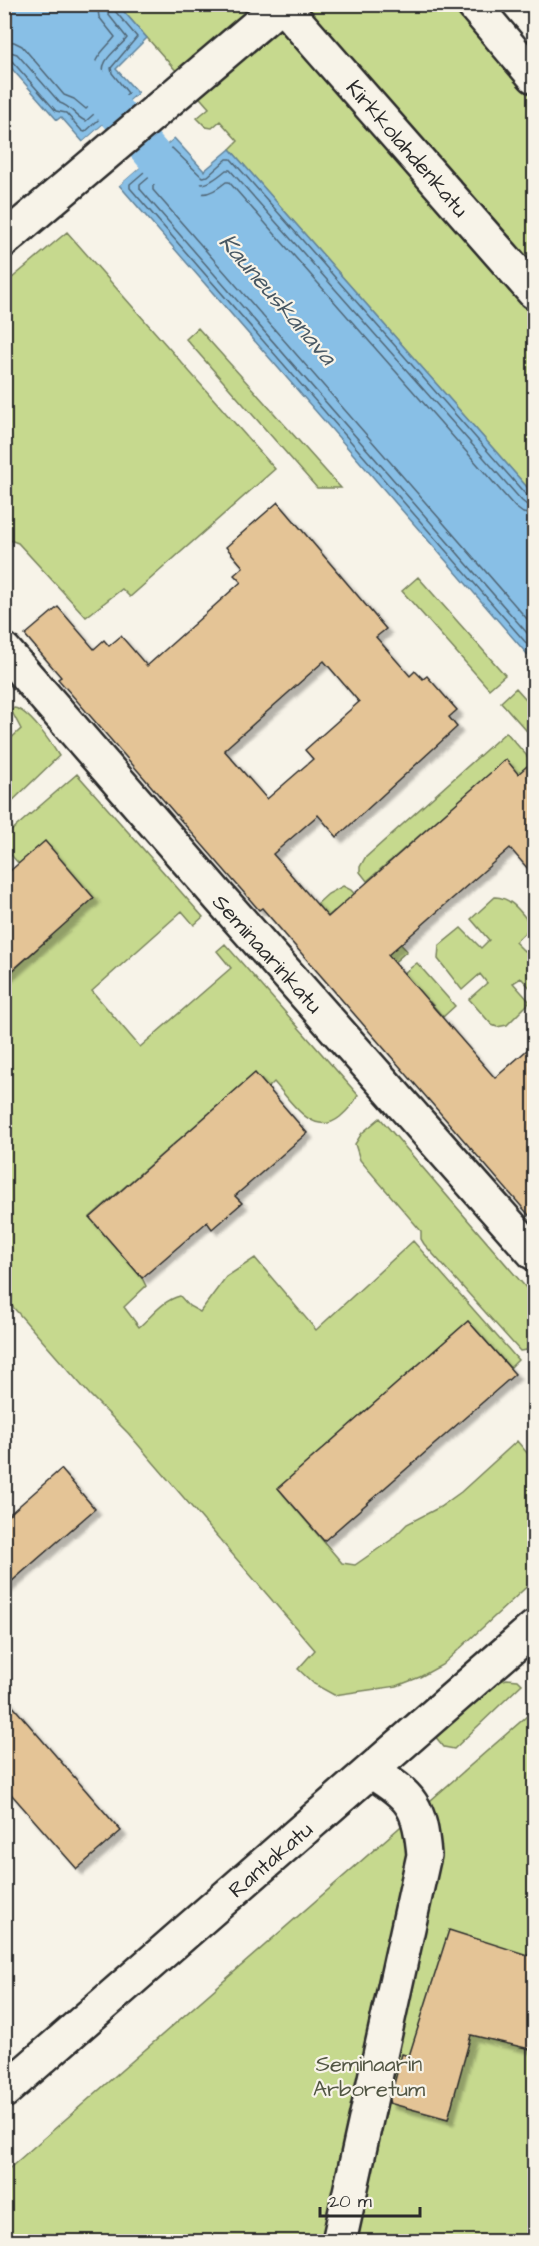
<svg xmlns="http://www.w3.org/2000/svg" width="539" height="2246" font-family="'Architects Daughter',sans-serif">
<style>
.green{fill:#c6d98e;stroke:#78825c;stroke-width:1.5}
.water{fill:#88bfe6;stroke:#63849b;stroke-width:1.5}
.pier{fill:#f7f3e8}
.lines{fill:none;stroke-linecap:round;stroke-linejoin:round}
.shore{stroke:#506676;stroke-width:1.5}
.canal{stroke:#88bfe6;stroke-width:36}
.building{fill:#e4c496;stroke:#2b2b2b;stroke-width:1.5;fill-rule:evenodd;filter:url(#shadow)}
.minor-casing{stroke:#2b2b2b;stroke-width:38}
.tertiary-casing{stroke:#2b2b2b;stroke-width:38}
.minor{stroke:#f7f3e8;stroke-width:33}
.tertiary{stroke:#f7f3e8;stroke-width:33}
.labels{text-anchor:middle;stroke-width:4.5;stroke-linejoin:round;paint-order:stroke}
.street-label{font-size:22px;fill:#2b2b2b;stroke:#f7f3e8}
.park-label{font-size:22px;fill:#525644;stroke:#f7f3e8}
.water-label{font-size:24px;font-style:italic;fill:#475763;stroke:#f7f3e8}
</style>
<defs>
<filter id="shadow"><feDropShadow dx="5.5" dy="5.5" stdDeviation="1.5" flood-color="#0004"/></filter>
</defs>
<rect width="100%" height="100%" fill="#f7f3e8"/>
<filter id="ink" filterUnits="userSpaceOnUse"><feTurbulence type="fractalNoise" baseFrequency=".0167" numOctaves="2"/><feDisplacementMap in="SourceGraphic" scale="12" xChannelSelector="R" yChannelSelector="G"/><feConvolveMatrix kernelMatrix="1 2 1 2 8 2 1 2 1" color-interpolation-filters="sRGB"/></filter>
<g filter="url(#ink)">
<!-- green -->
<path class="green" d="M118 5H455L534 95V495L230 149 238 141 220 121 212 128 206 127 197 118 209 108Z
M67 232 275 469 130 597 122 589 86 617 18 543 4 538 5 284Z
M198 328 341 488H317L186 339Z
M418 577 505 675 489 689 402 591Z
M516 688 534 708V739L501 702Z
M14 708C29 710 51 743 59 756L5 808V744L21 729 11 710Z
M506 732 534 764V774L528 766 518 774 506 760 367 881 360 872V867L365 858Z
M77 774 203 917 194 925 182 911 92 991 140 1047 231 968 217 951 225 944 358 1095C354 1104 348 1110 340 1117 313 1139 290 1100 274 1082L268 1088 254 1074 90 1217 142 1278 146 1286 124 1307 139 1327C152 1316 163 1300 180 1296L189 1306 200 1312 226 1277 255 1258 316 1330 413 1241 518 1360 510 1368 468 1321 278 1488 342 1563 355 1565 391 1540 407 1524 440 1507 461 1492 517 1441 534 1461V1580L442 1665 420 1677 397 1686 334 1695 314 1684 298 1669 315 1650 128 1433 90 1395 5 1298V978L37 949 31 941 19 864 5 848 4 837Z
M343 886 351 890 407 951 388 968 334 911 297 944V922L328 894Z
M495 897C512 897 522 914 532 926L515 942 524 951 534 941V992L521 978 513 983 530 1002 507 1025 497 1027 492 1025 469 999 487 983 480 974 462 990 438 959 439 946 461 928 481 948 489 940 471 919Z
M417 963 455 1006 443 1017 430 1002 422 1009 404 973Z
M380 1118 534 1297V1349L520 1351 424 1244 421 1239V1231L360 1160 355 1144 362 1133Z
M507 1679 518 1680 522 1684 454 1749 444 1747 434 1735 494 1683Z
M534 1710V2241H5L4 2173Z"/>
<!-- water -->
<path class="water" d="M4 5H118L147 38 116 69 138 93 83 142 61 117 57 120 5 61Z
M174 138 204 171 230 149 534 495V662L119 185Z"/>
<!-- pier -->
<path class="pier" d="M141 91 140 95 85 144H81Z
M174 135 176 136 117 187V183Z"/>
<g class="lines">
<!-- shore -->
<path class="shore" d="M4 41 14 42 22 46 64 95 74 99 86 109 105 92C103 88 99 85 97 80 87 61 105 50 115 37L99 17 97 4
M4 50 17 54 60 103C71 106 76 118 86 121L118 93C115 87 110 84 106 78 95 62 119 49 127 38L108 14 106 4
M4 57 11 60 56 111 66 113 82 131 85 132 128 93 112 73 111 68 137 37 115 11 114 4
M534 498 527 496 231 159H227L208 176 202 177 172 148 130 184V188L534 652
M534 506 527 505 522 501 230 170H226C191 200 198 175 172 158L140 185V189L534 641
M534 515 523 513 515 507 229 182H226C196 207 193 186 171 171L153 186V190L534 627"/>
<!-- canal -->
<path class="canal" d="M22 4 185 192"/>
</g>
<!-- building -->
<path class="building" d="M278 502 386 629 376 637 410 676 415 671 423 679 427 676 457 710 449 717 457 727 337 837 318 815 273 854 328 917 506 759 518 774 534 760V876L510 848 388 955 495 1078 534 1044V1221L262 908 259 910 58 679 61 677 25 635 58 607 94 649 104 640 109 646 121 636 147 666 241 582 234 575 243 567 226 547ZM324 661 359 702 305 750 313 759 267 799 224 750Z
M45 841 94 898 4 978V876Z
M255 1073 307 1133 235 1196 242 1203 212 1229 207 1222 142 1278 90 1218Z
M468 1321 515 1374 324 1541 278 1488Z
M61 1469 95 1509 4 1588V1519Z
M4 1696 121 1831 77 1869 4 1786Z
M449 1930 534 1957V2050L471 2035 448 2119 389 2103 402 2054 409 2056Z"/>
<g class="lines">
<!-- minor casing -->
<g class="minor-casing">
<path id="minor" d="M281 4 534 292
M473 4 534 76
M4 650 219 897 534 1253
M4 2091 534 1628
M339 2242 424 1855C420 1806 412 1797 371 1771"/>
</g>
<!-- tertiary casing -->
<g class="tertiary-casing">
<path id="tertiary" d="M4 240 282 4"/>
</g>
<!-- minor -->
<use href="#minor" class="minor"/>
<!-- tertiary -->
<use href="#tertiary" class="tertiary"/>
</g>
</g>
<g class="labels">
<!-- street labels -->
<g class="street-label">
<text transform="translate(408 148) rotate(49)" y="8">Kirkkolahdenkatu</text>
<text transform="translate(268 953) rotate(48)" y="8">Seminaarinkatu</text>
<text transform="translate(270 1859) rotate(-41)" y="8">Rantakatu</text>
</g>
<!-- park labels -->
<g class="park-label">
<text x="369" y="2071">Seminaarin<tspan x="369" dy="25">Arboretum</tspan></text>
</g>
<!-- water labels -->
<g class="water-label">
<text transform="translate(278 299) rotate(49)" y="8">Kauneuskanava</text>
</g>
</g>
<!-- margin -->
<rect width="539" height="2246" fill="none" stroke="#f7f3e8" stroke-width="24"/>
<rect x="12" y="12" width="515" height="2222" fill="none" stroke="#2b2b2b" stroke-width="2" filter="url(#ink)"/>
<!-- scale -->
<path d="M320 2207v9h100v-9" fill="none" stroke="#2b2b2b" stroke-width="3"/>
<text x="329" y="2207" font-size="18" fill="#2b2b2b" stroke="#f7f3e8" stroke-width="4.5" paint-order="stroke">20 m</text>
</svg>
